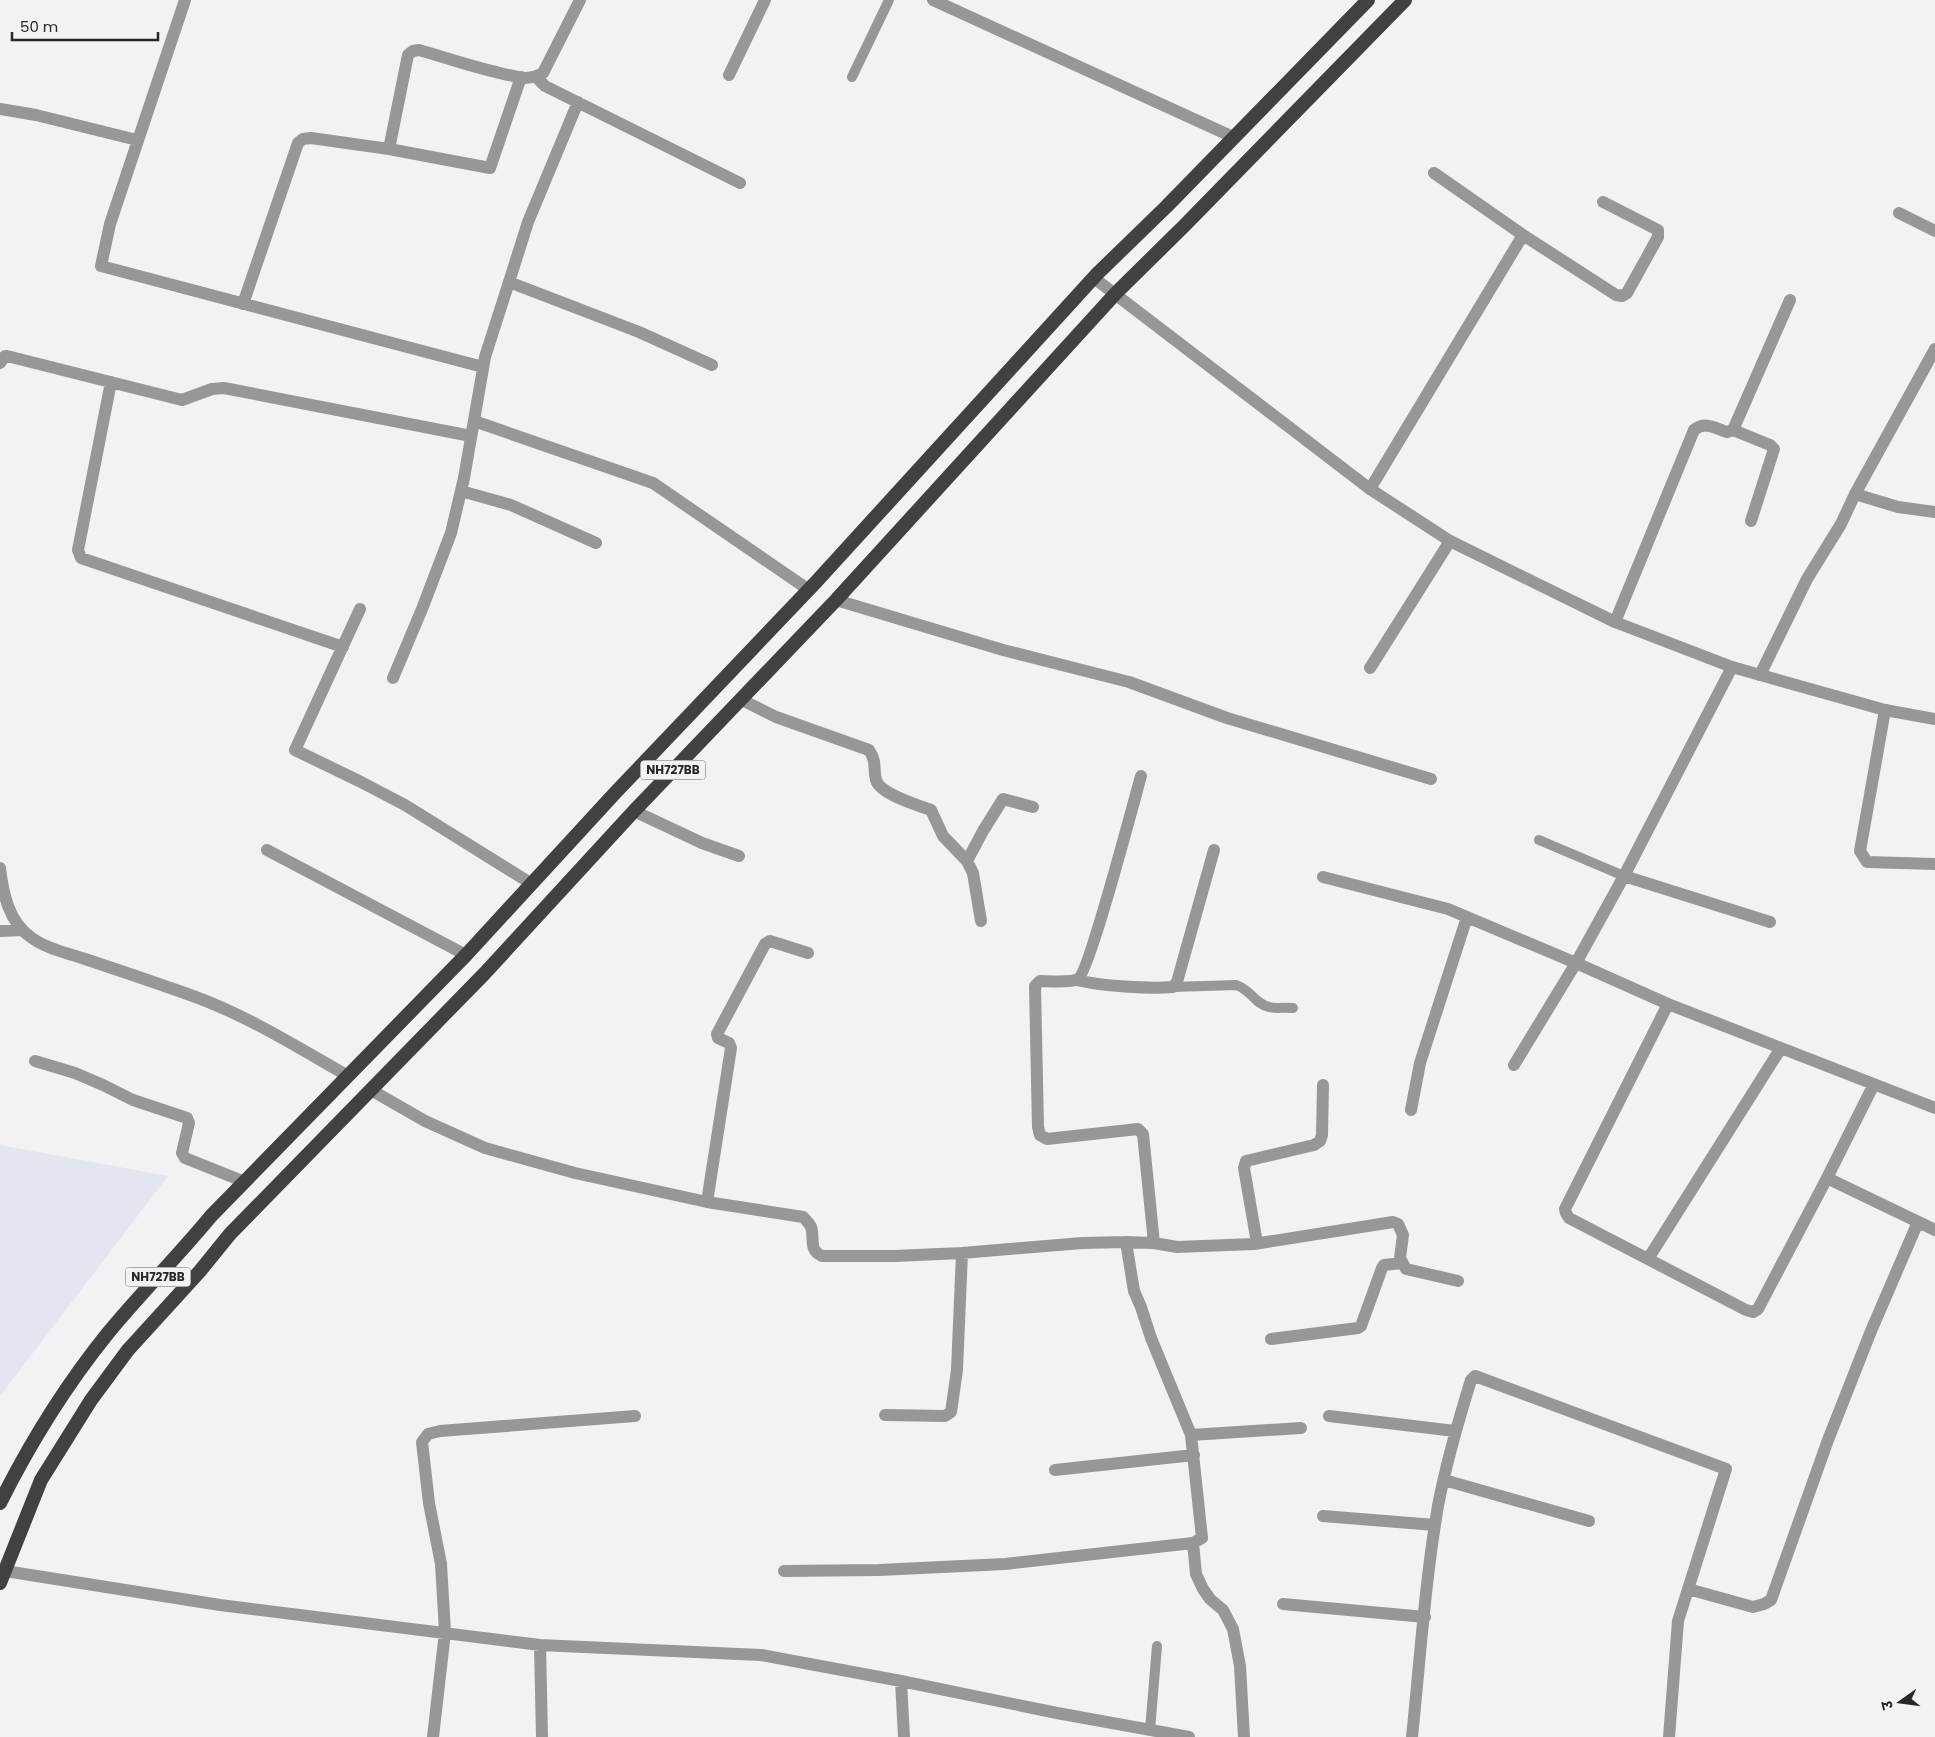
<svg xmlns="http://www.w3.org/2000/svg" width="1935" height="1737" font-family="Poppins,'Noto Sans Devanagari',sans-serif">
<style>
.built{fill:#e4e6ef}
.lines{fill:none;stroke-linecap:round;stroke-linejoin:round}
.service{stroke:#989797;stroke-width:10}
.minor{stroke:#989797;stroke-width:12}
.tertiary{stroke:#989797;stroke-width:12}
.trunk{stroke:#424040;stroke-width:14}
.labels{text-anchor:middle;stroke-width:4;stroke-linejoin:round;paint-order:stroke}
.shield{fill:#f2f2f4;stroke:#646465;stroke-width:1}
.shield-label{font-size:12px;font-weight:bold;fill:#272728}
</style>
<rect width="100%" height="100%" fill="#f2f2f4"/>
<!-- built -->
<path class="built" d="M0 1145 168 1176 0 1396Z"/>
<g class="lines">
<!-- service -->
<path class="service" d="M852 77 889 0
M1539 840 1624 876
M1173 987 1236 985C1250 989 1255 1004 1269 1007 1276 1009 1285 1007 1293 1008
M1150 1730 1157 1646"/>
<!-- minor -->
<path class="minor" d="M185 0 110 224 101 266 483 367
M933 0 1233 137
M729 75 765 0
M536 77 545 86 740 183
M0 109 36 115 137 140
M389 149 408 55 413 51 419 50C451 59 493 74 525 78 532 78 537 76 543 73L580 0
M1434 173 1523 235 1616 295 1622 296 1627 293 1658 237V230L1603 202
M1899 213 1935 231
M509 282 639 332 712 365
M243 304 298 143 303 139 311 138 389 149 490 168 521 77
M0 363 5 356H7L182 400 212 389 224 388 471 436
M111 382 78 550 81 558 343 647
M474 421 653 483 809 590
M1733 430 1770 445 1774 449 1751 521
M1370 489 1523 235
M461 491 511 505 596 543
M1855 494 1898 507 1935 512
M836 600 1003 650 1129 682 1227 718 1431 779
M360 609 295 750 359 781 405 805 532 884
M1615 622 1694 430C1705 421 1715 428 1727 432L1733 430 1790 300
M1732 667 1624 876 1576 963 1668 1004 1935 1108
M1370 668 1450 541
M1760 675 1807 579 1841 524 1855 494 1935 349
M393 678 422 609 451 533 464 478 485 357 509 282 528 222 578 102
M740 699 776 717 869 750C877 762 873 768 876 780 880 794 917 805 931 810L943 836 967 861 973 873 981 921
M1885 710 1860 851 1867 862 1935 864
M1141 776C1134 801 1089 972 1078 979 1071 983 1048 981 1040 981L1035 986 1038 1127 1040 1135 1047 1139 1138 1129 1143 1134 1154 1243
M634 811 702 843 739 856
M267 850 466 955
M967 861 983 831 1003 799 1033 807
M0 868C3 894 9 923 32 938 47 949 68 953 85 959 121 971 157 983 193 996 248 1016 297 1047 348 1076
M1624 876 1770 922
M1323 877 1448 909 1576 963 1514 1065
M0 931 22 930
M1077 980C1100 986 1150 989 1173 987L1177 982 1214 850
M1668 1004 1565 1209 1566 1213 1569 1218 1746 1310 1753 1312 1758 1309 1827 1178 1874 1084
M35 1061 75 1073 103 1085 133 1100 187 1118 189 1123 182 1153 185 1158 245 1182
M371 1090 425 1121 485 1148 575 1173 707 1202 803 1217C806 1220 809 1223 811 1227 815 1238 808 1250 822 1256H895L962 1253 1082 1243 1126 1242 1154 1243 1177 1247 1254 1244 1393 1222 1398 1224 1403 1235 1400 1258 1406 1269 1458 1281
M1411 1110 1420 1063 1467 917
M1827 1178 1935 1230
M707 1202 731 1048 729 1043 718 1038 717 1034 765 944 770 941 808 953
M1257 1243 1244 1168 1246 1161 1314 1145 1320 1141 1322 1135 1323 1085
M1648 1259 1781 1048
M1271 1339 1358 1328 1361 1326 1382 1268 1384 1265 1402 1263
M885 1415 945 1416 951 1412 957 1370 962 1253
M1329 1416 1455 1431
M1191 1435 1301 1428
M1055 1470 1194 1455
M1444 1480 1589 1521
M1323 1516 1435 1525
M1193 1543 1196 1574 1203 1589 1210 1599 1223 1610 1233 1629 1240 1666 1244 1737
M5 1571 220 1605 540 1645 761 1655 901 1681 1057 1713 1189 1737
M784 1571 879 1570 1005 1564 1193 1543 1202 1538 1191 1435 1151 1338 1141 1307 1134 1291 1126 1242
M1688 1589 1753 1607 1764 1604 1771 1600 1828 1440 1871 1331 1918 1222
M1283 1604 1425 1617
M540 1645 542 1737
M901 1681 904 1737
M433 1737 445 1632 441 1564 429 1503 422 1442 428 1434 440 1431 635 1416
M1412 1737C1420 1660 1425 1582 1438 1506 1446 1463 1458 1422 1471 1380L1475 1376 1726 1469 1678 1621 1669 1737"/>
<!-- tertiary -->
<path class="tertiary" d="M1094 278 1370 489 1450 541 1615 622 1732 667 1885 710 1935 719"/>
<!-- trunk -->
<path class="trunk" d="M0 1503C30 1443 66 1385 108 1333 141 1293 178 1256 211 1216L466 955 615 793 816 582 1097 274 1167 206 1368 0
M0 1583 41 1480 91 1400 128 1350 200 1271 230 1234 485 973 634 811 836 600 1116 293 1185 225 1405 0"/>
</g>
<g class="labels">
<!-- shield labels -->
<g class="shield">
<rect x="640.5" y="760.5" width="65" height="19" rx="4"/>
<rect x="125.5" y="1267.5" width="65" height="19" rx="4"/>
</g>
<g class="shield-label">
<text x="673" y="774">NH727BB</text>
<text x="158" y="1281">NH727BB</text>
</g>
</g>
<!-- north arrow -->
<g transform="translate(1900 1702) rotate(256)" stroke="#f2f2f4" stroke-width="4" paint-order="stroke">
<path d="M0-4L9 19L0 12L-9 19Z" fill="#272728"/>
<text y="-8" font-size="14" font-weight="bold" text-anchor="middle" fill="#272728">उ</text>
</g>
<!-- scale -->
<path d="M12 32v8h146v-8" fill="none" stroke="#272728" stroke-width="2.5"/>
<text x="20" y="32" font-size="15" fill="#272728" stroke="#f2f2f4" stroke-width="4" paint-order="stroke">50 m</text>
</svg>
